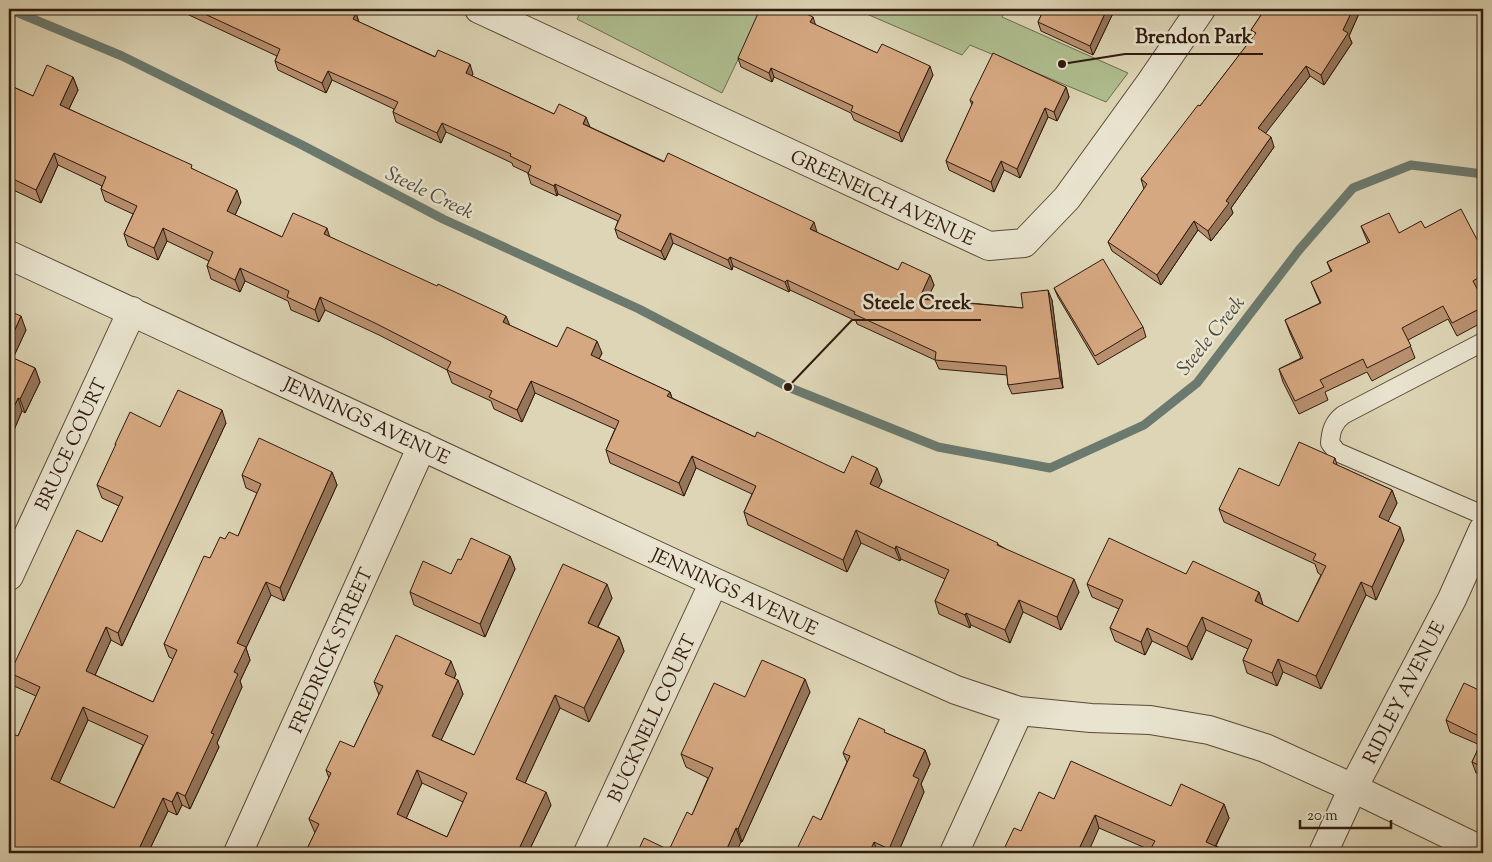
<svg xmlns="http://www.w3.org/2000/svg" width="1492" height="862" font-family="'Sorts Mill Goudy',serif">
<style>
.green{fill:#afbe8f;stroke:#6f6c4e}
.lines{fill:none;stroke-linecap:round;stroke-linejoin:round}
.stream{stroke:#6b796e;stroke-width:9}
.service-casing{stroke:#5a4937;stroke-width:20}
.minor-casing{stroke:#5a4937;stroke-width:30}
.service{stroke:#e9e4cf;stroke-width:18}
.minor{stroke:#e9e4cf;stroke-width:28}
.wall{fill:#b8906f;stroke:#2f1a0d;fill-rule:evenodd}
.shaded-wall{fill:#96765a;stroke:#2f1a0d}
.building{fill:#d6a881;stroke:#2f1a0d;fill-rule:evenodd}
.labels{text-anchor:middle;stroke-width:5;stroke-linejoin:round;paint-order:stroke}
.street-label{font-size:19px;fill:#2f1a0d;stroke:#e9e4cf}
.water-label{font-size:20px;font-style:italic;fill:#4d4a3d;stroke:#e9e4cf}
.leader{fill:none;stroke:#2f1a0d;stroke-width:2}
.callout-dot{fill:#2f1a0d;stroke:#e9e4cf;stroke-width:2}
.callout-label{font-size:20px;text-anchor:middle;font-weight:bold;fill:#2f1a0d;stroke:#e9e4cf;stroke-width:5;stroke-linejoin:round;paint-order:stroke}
</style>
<rect width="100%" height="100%" fill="#ddd5b5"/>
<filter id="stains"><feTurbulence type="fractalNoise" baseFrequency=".004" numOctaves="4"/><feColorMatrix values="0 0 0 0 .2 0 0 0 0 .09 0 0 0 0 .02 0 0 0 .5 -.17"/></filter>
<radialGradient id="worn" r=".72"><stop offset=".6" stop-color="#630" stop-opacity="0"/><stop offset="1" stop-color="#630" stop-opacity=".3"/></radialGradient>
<!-- green -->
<path class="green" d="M582 9H762L722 93 577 19Z
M855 9H1006L1002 17 1128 73 1106 102 970 45 962 55Z"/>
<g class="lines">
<!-- stream -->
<path class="stream" d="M9 9 122 56 302 145 443 219 639 309 788 387 938 447 1050 468 1144 425 1197 383 1299 250 1353 188 1411 165 1483 174"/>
<!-- service casing -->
<g class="service-casing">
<path id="service" d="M1483 342 1343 415C1333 423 1331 431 1330 443L1337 452 1483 515"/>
</g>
<!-- minor casing -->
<g class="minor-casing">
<path id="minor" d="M479 9 989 246 1024 243 1067 198 1151 82 1201 9
M9 255 714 582 956 690 1019 711 1091 718 1150 720 1209 730 1265 748 1353 788 1483 851
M9 576 132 311
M238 853 422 446
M588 853 714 582
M954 853 1019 711
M1323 853 1353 788 1452 599 1483 530"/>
</g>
<!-- service -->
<use href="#service" class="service"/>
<!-- minor -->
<use href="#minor" class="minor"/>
</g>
<!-- wall -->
<path class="wall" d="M176 9H347L356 13 359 22 473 74 472 76 554 114 590 127 898 270 930 275 934 285 927 299 1023 308 1052 300 1063 388 1012 394 1008 385 1007 375 939 369 935 360 857 324 856 321 790 290 789 292 733 266 732 270 673 243 665 260 618 238 615 229 618 221 558 194 557 196 531 184 528 174V173L513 166 512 163 446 132 441 143 396 122 393 112 394 109 332 80 326 93 278 70 275 61 277 56Z
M1044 9H1115L1093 55 1041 31 1038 22Z
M1265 9H1361L1349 36 1352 43 1324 85 1310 76 1265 133 1274 147 1231 208 1233 213 1211 241 1198 230 1161 285 1112 251 1108 242 1144 189 1141 179 1200 106 1254 36 1251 30Z
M816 25 877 53 933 75 902 142 854 120 851 113 774 77 772 82 741 67 738 58Z
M73 77 78 90 69 109 194 170 241 202 235 215 282 237H330L509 325 557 347 602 353 599 359 670 392 672 398 755 437 844 473 882 481 878 488 999 545 1079 592 1061 630 1023 612 1010 643 971 625 970 628 939 614 935 601 945 579 901 559 900 561 861 543 847 572 748 525 744 512 752 494 696 468 684 496 610 463 606 450 615 429 535 393 522 422 494 409 491 401 452 383 447 370 379 335 325 310 319 322 291 310 288 301 245 281 240 292 211 279 207 266 209 261 167 241 158 260 128 246 124 234 133 214 105 201 101 189 102 186 58 165 41 203 9 188V85L33 96Z
M1066 87 1069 97 1057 121 1048 117 1020 178 1004 170 994 192 949 170 946 161 972 105 970 100Z
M1361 226 1399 233 1425 228 1483 251V290L1479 292 1483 300V322L1457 336 1448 319 1408 340 1415 358 1372 381 1367 372 1325 392 1328 400 1299 414 1283 382 1279 369 1301 358 1290 333 1285 320 1320 303 1316 294 1311 282 1331 272 1327 262 1368 243Z
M1054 288 1143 327 1146 337 1098 365 1058 297Z
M9 311 26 330 13 358 35 368 40 382 25 413 22 411 9 442Z
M226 423 122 646 111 640 95 675 153 702 173 659 169 657 164 644 210 558 225 539 238 536 257 493 246 488 242 475 332 472 337 485 284 601 271 595 246 648 250 660 240 681 242 687 217 743 219 747 190 809 182 805 177 815 168 811 148 853H9L18 736 36 696 14 686 10 673 102 542 119 506 102 498 97 485 116 446 115 444 160 427ZM88 720 143 745 114 808 59 783Z
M1335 458 1337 465 1392 490 1397 503 1388 521 1404 540 1376 600 1366 595 1321 689 1283 672 1277 686 1247 673 1243 660 1248 649 1206 630 1192 660 1152 641 1145 655 1115 641 1110 628 1119 609 1092 597 1087 584 1186 574 1259 592 1263 605 1298 622 1321 575 1318 573 1315 564 1224 522 1219 509 1279 486Z
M510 556 515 569 485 637 414 605 410 592 451 574 461 560Z
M612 598 598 627 619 637 624 651 589 722 560 708 525 783 551 805 528 853H305L315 833 309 819 329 778 326 770 354 747 379 695 374 682 456 674 454 679 463 694 441 740 474 755ZM422 783 463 802 447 837 406 818Z
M810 692 742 842H741L669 850 692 815 708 778 686 767 681 754 745 697Z
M1483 692V776L1476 773 1472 762 1480 745 1450 732 1446 720Z
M886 733 925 750 930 764 921 784 924 792 898 853H795L821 820 847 762 843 753Z
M1054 799 1171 806 1224 804 1229 818 1216 846 1231 853H1152L1150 850 1099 828 1021 831Z"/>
<!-- shaded-wall -->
<path class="shaded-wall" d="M1107 9H1115L1093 55 1090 46Z
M1353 9H1361L1349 36 1352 43 1324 85 1321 75Z
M356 13 359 23 353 19Z
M813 17 816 26 810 22Z
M470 64 473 74 469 82 466 73Z
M930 66 933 75 902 142 899 133Z
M1306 66 1310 76 1262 138 1258 128Z
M771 68 774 77 772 82 769 73Z
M328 71 332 80 326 93 322 83Z
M73 77 78 90 65 117 60 105Z
M1066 87 1069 97 1057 121 1054 112Z
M1045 108 1048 117 1020 178 1017 169Z
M586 117 590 127 583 124Z
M442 123 446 132 441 143 437 133Z
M1271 137 1274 147 1231 208 1233 213 1211 241 1208 231 1226 201Z
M54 153 58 165 41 203 36 190Z
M1001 161 1004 170 994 192 991 182Z
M555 184 558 194 557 196 554 186Z
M237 190 241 202 231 224 227 211Z
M1194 221 1198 230 1161 285 1157 275Z
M814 222 817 232 810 229Z
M163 228 167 241 158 260 154 248Z
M327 228 331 241 324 234Z
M670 233 673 243 665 260 661 251Z
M730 257 733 266 732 270 728 260Z
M240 268 245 281 240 292 235 280Z
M930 275 934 285 923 308 919 299Z
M787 280 790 290 789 292 785 282Z
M1048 290 1052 300 1063 388 1060 378Z
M320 297 325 310 319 322 315 310Z
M21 316 26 330 9 367V343Z
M506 316 511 328 503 322Z
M597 341 602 353 595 367 591 355Z
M35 368 40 382 25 413 20 399Z
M531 381 535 393 522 422 517 410Z
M670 392 674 404 667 396Z
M18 398 22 411 9 442V418Z
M222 410 226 423 122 646 118 633Z
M692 456 696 468 684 496 679 483Z
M877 468 882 481 874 496 870 484Z
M332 472 337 485 284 601 280 588Z
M1392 490 1397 503 1384 530 1379 517Z
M1400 527 1404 540 1376 600 1372 587Z
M856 530 861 543 847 572 843 560Z
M896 546 901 559 900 561 895 549Z
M510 556 515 569 485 637 480 624Z
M1074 579 1079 592 1061 630 1057 617Z
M266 582 271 595 246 648 250 660 240 681 242 687 217 743 219 747 190 809 185 796 211 733 234 672 237 643Z
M1361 582 1366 595 1321 689 1316 676Z
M607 584 612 598 593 636 588 623Z
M1259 592 1263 605 1255 601Z
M1019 600 1023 612 1010 643 1005 630Z
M966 613 971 625 970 628 965 615Z
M1202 617 1206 630 1192 660 1187 647Z
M106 627 111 640 91 684 86 671Z
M1147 628 1152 641 1145 655 1141 642Z
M619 637 624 651 589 722 584 708Z
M1278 659 1283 672 1277 686 1272 673Z
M451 661 456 674 450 688 445 674Z
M805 679 810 692 742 842 738 829Z
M458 680 463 694 437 749 432 736Z
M555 695 560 708 521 792 516 779Z
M83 707 88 720 55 792 51 779Z
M925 750 930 764 921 784 924 792 898 853H891L889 849 913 776Z
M417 770 422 783 402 828 397 814Z
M177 792 182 805 177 815 172 802Z
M546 792 551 805 528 853H517Z
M163 798 168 811 148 853H137Z
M1224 804 1229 818 1212 853 1206 842Z
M1095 815 1099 828 1088 853H1077Z
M736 828 741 842 736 853H725Z
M874 842 878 853H869Z"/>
<!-- building -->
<path class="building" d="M194 9H347L356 13 353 19 435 57 438 50 470 64 466 73 554 114 559 104 586 117 583 124 664 162 668 153 814 222 810 229 898 270 902 262 930 275 919 299 1023 308 1021 293 1048 290 1060 378 1008 385 1006 366 935 360 936 352 854 314 855 312 787 280 785 282 730 257 728 260 670 233 661 251 615 229 621 215 555 184 554 186 528 174 531 166 510 156 511 154 442 123 437 133 393 112 398 102 328 71 322 83 275 61 280 49Z
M760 9H796L813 17 810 22 877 53 882 44 930 66 899 133 851 111 853 106 771 68 769 73 738 58Z
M1044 9H1107L1090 46 1038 22Z
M1265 9H1353L1343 30 1348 33 1321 75 1306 66 1258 128 1271 137 1226 201 1229 203 1208 231 1194 221 1157 275 1108 242 1147 184 1141 179 1198 105 1200 106 1256 33 1251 30Z
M993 53 1066 87 1054 112 1045 108 1017 169 1001 161 991 182 946 161 973 102 970 100Z
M47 65 73 77 60 105 192 165 191 168 237 190 227 211 282 237 293 213 327 228 324 234 437 286 438 284 506 316 503 322 557 347 567 327 597 341 591 355 670 392 667 396 755 437 757 432 844 473 852 456 877 468 870 484 998 543 997 545 1074 579 1057 617 1019 600 1005 630 966 613 965 615 935 601 949 570 896 546 895 549 856 530 843 560 744 512 756 486 692 456 679 483 606 450 619 421 570 398 531 381 517 410 489 397 492 391 447 370 451 362 375 323 320 297 315 310 287 297 289 291 240 268 235 280 207 266 213 252 163 228 154 248 124 234 137 206 101 189 106 177 54 153 36 190 9 177V85L33 96Z
M1461 209 1483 251V275L1473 281 1483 300V307L1452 323 1443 306 1402 328 1411 346 1367 368 1363 359 1320 380 1324 387 1295 401 1279 369 1303 358 1285 320 1321 303 1311 282 1332 271 1327 262 1370 242 1361 226 1389 213 1399 233 1421 221 1425 228Z
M1103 259 1143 327 1095 356 1054 288Z
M9 311 21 316 9 343Z
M9 356 35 368 20 399 18 398 9 418Z
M178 390 222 410 118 633 106 627 86 671 153 702 177 650 164 644 204 556 210 558 220 537 225 539 229 532 238 536 261 484 242 475 259 438 332 472 280 588 266 582 237 643 246 647 234 672 238 674 211 733 214 734 185 796 177 792 172 802 163 798 137 853H9V732L18 736 40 687 10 673 77 530 102 542 123 497 97 485 116 444H115L130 412 160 427ZM83 707 148 736 114 808 51 779Z
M1299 442 1335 458 1333 463 1392 490 1379 517 1400 527 1372 587 1361 582 1316 676 1278 659 1272 673 1243 660 1252 640 1202 617 1187 647 1147 628 1141 642 1110 628 1123 600 1087 584 1109 538 1186 574 1193 561 1259 592 1255 601 1298 622 1326 566 1313 560 1316 554 1219 509 1239 468 1279 486Z
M471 538 510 556 480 624 410 592 423 561 451 574 458 559 461 560Z
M563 564 607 584 588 623 619 637 584 708 555 695 516 779 546 792 517 853H388L378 849 376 853H305L319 824 309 819 331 773 326 770 340 741 354 747 383 686 374 682 396 635 451 661 445 674 458 680 432 736 474 755ZM417 770 467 793 447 837 397 814Z
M762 660 805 679 738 829 736 828 725 853H637L644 838 669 850 687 812 692 815 713 768 681 754 714 683 745 697Z
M1464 683 1483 692V738L1446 720Z
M859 718 885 730 884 732 925 750 913 776 919 779 889 849 874 842 869 853H795L813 816 821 820 850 756 843 753Z
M1483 738V767L1472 762Z
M1071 761 1171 806 1181 784 1224 804 1206 842 1231 853H1157L1150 850 1155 841 1095 815 1077 853H1002L1014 828 1021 831 1039 792 1054 799Z"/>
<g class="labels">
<!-- street labels -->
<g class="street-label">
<text transform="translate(883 197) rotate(25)" y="7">GREENEICH AVENUE</text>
<text transform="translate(367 420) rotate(25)" y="7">JENNINGS AVENUE</text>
<text transform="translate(70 444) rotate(-65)" y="7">BRUCE COURT</text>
<text transform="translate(735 591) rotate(25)" y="7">JENNINGS AVENUE</text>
<text transform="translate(330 650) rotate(-66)" y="7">FREDRICK STREET</text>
<text transform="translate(1403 692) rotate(-63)" y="7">RIDLEY AVENUE</text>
<text transform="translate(651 718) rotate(-65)" y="7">BUCKNELL COURT</text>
</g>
<!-- water labels -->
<g class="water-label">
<text transform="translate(430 192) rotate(26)" y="7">Steele Creek</text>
<text transform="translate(1210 335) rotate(-51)" y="7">Steele Creek</text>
</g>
</g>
<!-- callouts -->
<path class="leader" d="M1062 64L1125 54H1263M788 387L852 320H981"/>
<g class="callout-dot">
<circle cx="1062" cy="64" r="5"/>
<circle cx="788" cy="387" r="5"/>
</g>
<g class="callout-label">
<text x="1194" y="43">Brendon Park</text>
<text x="917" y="309">Steele Creek</text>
</g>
<!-- margin -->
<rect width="1492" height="862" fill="none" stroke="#ddd5b5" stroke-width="30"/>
<rect x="10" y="10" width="1472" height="842" fill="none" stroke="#2f1a0d" stroke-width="2.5"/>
<rect x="15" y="15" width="1462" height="832" fill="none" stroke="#2f1a0d"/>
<!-- scale -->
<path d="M1300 820v8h91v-8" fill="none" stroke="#2f1a0d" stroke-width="2.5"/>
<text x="1307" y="820" font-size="15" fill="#2f1a0d" stroke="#e9e4cf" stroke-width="4" paint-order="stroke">20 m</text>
<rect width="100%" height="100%" filter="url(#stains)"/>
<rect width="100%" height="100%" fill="url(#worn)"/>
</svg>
